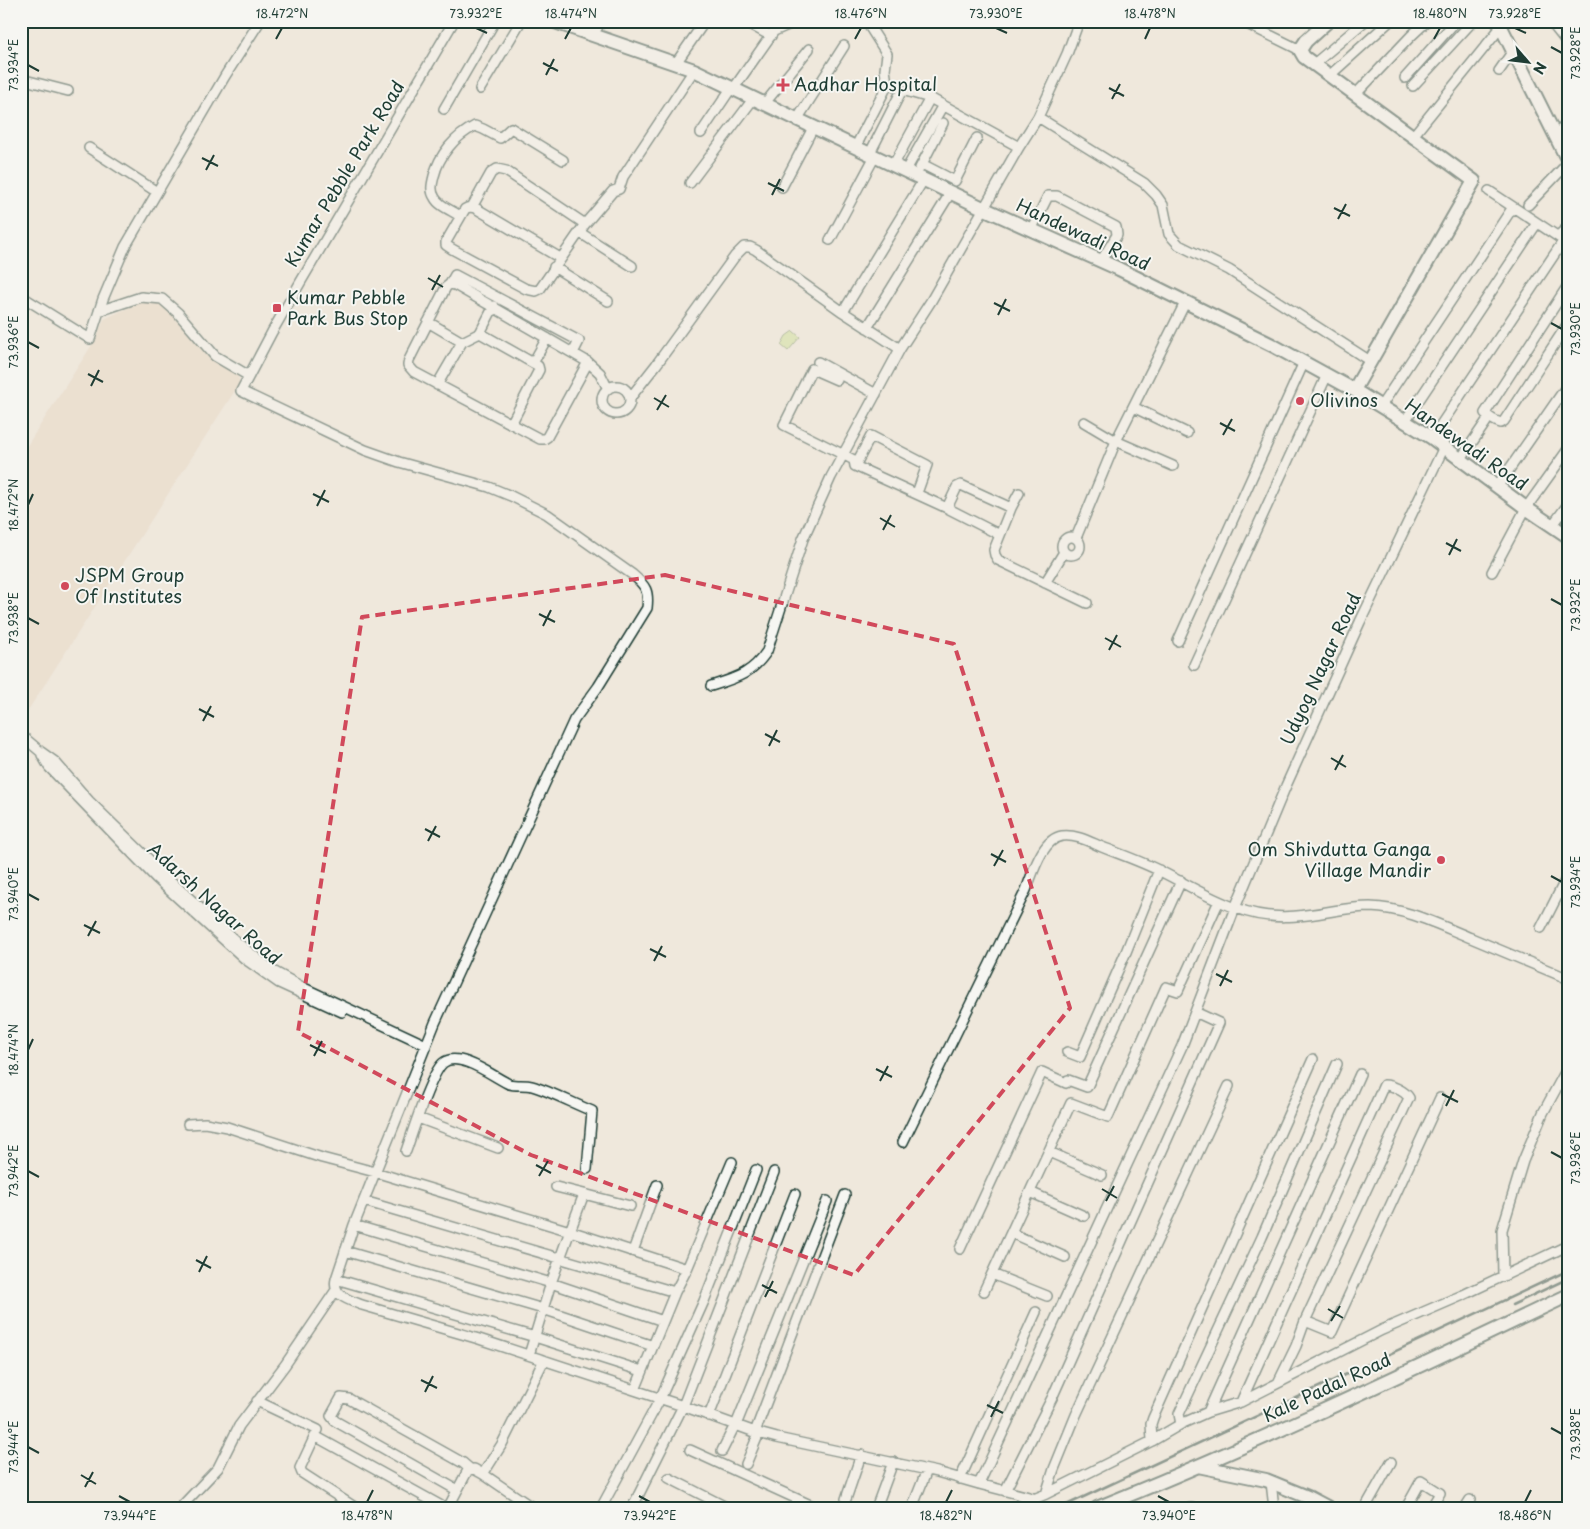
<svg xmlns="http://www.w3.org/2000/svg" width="1590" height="1529" font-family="'Playpen Sans',sans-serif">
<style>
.built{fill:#e6d7c2}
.green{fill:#cce094;stroke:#768e64}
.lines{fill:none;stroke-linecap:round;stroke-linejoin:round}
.street-casing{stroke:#1f3d34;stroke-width:12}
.secondary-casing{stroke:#1f3d34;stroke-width:16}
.street{stroke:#f6f6f2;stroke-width:9}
.secondary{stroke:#f6f6f2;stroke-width:12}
.rail{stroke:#1f3d34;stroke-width:2.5}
.marked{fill:none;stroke:#d1495b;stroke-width:4;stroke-dasharray:10 6;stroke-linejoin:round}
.ticks{fill:none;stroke:#1f3d34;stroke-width:2}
.poi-dot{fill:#d1495b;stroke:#f6f6f2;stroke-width:2}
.labels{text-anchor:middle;stroke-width:4;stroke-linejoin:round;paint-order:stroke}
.poi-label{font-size:18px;fill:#1f3d34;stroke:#f6f6f2;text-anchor:start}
.street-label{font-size:18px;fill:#1f3d34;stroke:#f6f6f2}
.neatline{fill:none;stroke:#1f3d34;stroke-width:2}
.ticks-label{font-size:12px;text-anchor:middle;fill:#1f3d34}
</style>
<rect width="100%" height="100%" fill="#efe8dc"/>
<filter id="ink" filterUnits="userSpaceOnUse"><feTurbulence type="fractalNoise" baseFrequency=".02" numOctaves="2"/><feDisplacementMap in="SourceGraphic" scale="10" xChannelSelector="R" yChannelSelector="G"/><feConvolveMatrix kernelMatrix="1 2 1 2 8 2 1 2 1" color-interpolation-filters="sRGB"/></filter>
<g filter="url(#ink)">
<!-- built -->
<path class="built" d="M162 302 178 318 211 358 237 374 240 383 23 718 21 717V455L97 337 104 319 139 303Z"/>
<!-- green -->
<path class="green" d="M793 331 800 337 788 351 781 345 786 336Z"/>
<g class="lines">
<!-- street casing -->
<g class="street-casing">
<path id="street" d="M454 21 300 283 272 332 241 391 365 450 399 462 489 487 511 496 547 514 633 575C646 586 649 591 647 608L598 687 574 720 435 1023 354 1225 336 1279C332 1296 349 1300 362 1305L479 1339 683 1406 774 1172
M744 21 771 36
M866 21 887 54 885 70 887 83 902 90 930 98 1019 147
M1241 21 1300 50
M1550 21 1569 45
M1565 21 1569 26
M593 35 601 21
M676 63 705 21
M1314 64 1365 21
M1499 71 1513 51
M1329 76 1390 21
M1405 78 1456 21
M21 79 68 91
M1413 86 1473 21
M734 88 774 31 797 21
M480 89 521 21
M1355 95 1411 36 1427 21
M765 103 809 49
M444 109 495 21
M1038 117 1144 183 1156 195 1163 205 1169 234 1179 245 1229 270 1370 361
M798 118 844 46
M701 133 732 87
M1413 136 1501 27
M1555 136 1569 121
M856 146 888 84
M89 148 157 192
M870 153 902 90
M894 164 930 98
M922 164 955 181 977 138
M920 168 943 123
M906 170 943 105
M690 183 754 98
M782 187 814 126
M1489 191 1569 244
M1528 205 1569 162
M472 207 491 173 497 169 506 171 585 224
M460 216C453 211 439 206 435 198 430 191 432 184 434 176 439 155 455 136 475 126L483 129 500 138 511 128 563 160
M1031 230 1048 196H1057L1116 227 1117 235 1101 261
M579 232 632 266
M1558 236 1569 226
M830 240 875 156
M560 258 477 209C473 207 469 206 465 209L446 242V245L452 249 526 289 536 291 540 289 585 224 613 191 619 189 623 177 694 70
M554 267 608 301
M450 284 455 275 579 341 573 353
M1569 284 1487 410 1485 413C1488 417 1496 422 1501 423L1504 421 1569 322
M21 296 90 339 103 299 125 247 225 76 260 21
M99 311 141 297 162 299 178 313 215 356 249 376
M843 312 924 179
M428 322 462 342
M867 328 951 192
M480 333 533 363 538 366 539 370 511 424
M588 362 547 437 544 439H540L414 372 408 365 409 360 446 287 450 284 455 285 588 362 600 373 608 389
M818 362 876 394
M533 363 547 338
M837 380 812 369 784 425 854 460 855 466 947 508 957 487 961 485 1011 508 1019 493
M437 385 462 342 480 333 494 306
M602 400a14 14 0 1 1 28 0a14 14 0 1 1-28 0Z
M630 398 656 365 735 256 744 247H750L756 250 843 312 900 349
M1381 406 1513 207
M1133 407 1187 433
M1405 421 1537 223
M1084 422 1116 441 1173 466
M1432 438 1564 240
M1460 460 1486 422
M855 466 871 436 927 465 917 493
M1497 487 1569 383
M947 508 1000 535
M1011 508 994 550 995 555 998 560 1087 603
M1552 526 1569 503
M1062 546a9 9 0 1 1 18 0a9 9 0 1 1-18 0Z
M1076 538 1116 441 1185 303
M1492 572 1526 508 1569 448
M1045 583 1064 552
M1178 641 1304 362
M1194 665 1327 375
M711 686C736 678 752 674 767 651L803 539 831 477 900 349 931 301 1019 147 1038 117 1067 54 1079 21
M21 735 41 752 55 762 89 801 175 885 239 944 273 971 302 987 426 1045
M42 755 49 767 156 878 245 959 279 983 342 1012
M1541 928 1569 873
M1067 1052 1080 1057 1126 952 1159 870
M1440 1098 1332 1332 1305 1321 1409 1098C1405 1091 1392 1085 1384 1085L1383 1087 1241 1402 1382 1330 1463 1295 1569 1245
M418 1118 498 1148
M188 1124 205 1123 227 1127 322 1158 375 1172 570 1231 584 1194 630 1206
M903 1142 1026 890C1033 873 1042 839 1062 836 1076 834 1090 842 1102 847 1122 855 1143 862 1162 872 1186 884 1210 899 1236 908 1269 921 1299 917 1333 911 1345 909 1358 907 1370 907 1406 908 1439 925 1471 938 1504 952 1536 965 1569 979
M406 1151C412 1134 431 1073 443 1063 459 1050 494 1077 509 1084 516 1086 525 1084 532 1086 552 1092 572 1103 592 1111L587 1169
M1049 1152 1102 1175
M556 1187 584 1194
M1030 1192 1084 1216
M364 1201 675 1292
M354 1225 551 1283 663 1321
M1011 1233 1065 1257
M960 1249 1042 1072 1066 1083 1068 1080 1087 1087 1181 881
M345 1251 543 1309 653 1346
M633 1251 657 1185
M992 1274 1047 1296
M1503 1275 1502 1230 1523 1161 1543 1113 1569 1065
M336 1279 535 1337 642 1371
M984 1291 1071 1103 1108 1117 1166 987 1178 991 1219 901
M529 1355 551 1283 570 1231 687 1269
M1278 1383 1296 1346 1305 1321
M635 1390 675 1292 687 1269 732 1162
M257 1401 318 1430
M1241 1402 1208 1412 1360 1074
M1208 1412 1181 1424 1179 1414 1262 1237 1337 1064
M709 1416 795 1194
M736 1425 827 1201
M755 1432 845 1195
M1152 1441 1151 1424 1153 1418 1313 1059
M690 1450 817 1508
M722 1451 735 1425
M746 1464 759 1433
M669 1478 728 1508
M960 1479 1036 1312
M1271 1482 1274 1508
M979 1484 1182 1046 1235 908 1285 788 1360 622 1444 447
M457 1490 335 1421 331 1416 341 1398 349 1399 463 1463 470 1469
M1005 1491 1052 1398 1219 1023 1195 1012
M1046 1494 1054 1469 1076 1415 1229 1086
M846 1499 861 1455
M180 1508 218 1468 239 1426 285 1365 336 1290
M356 1508 302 1473 300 1468 315 1436 445 1508
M448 1508 468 1470 474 1469 483 1474
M533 1508 483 1474 502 1444 544 1360
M601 1508 660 1399 704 1301 756 1170
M632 1508 683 1406 755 1432 777 1438 937 1472 979 1484 1033 1498
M876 1508 893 1462
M912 1508 927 1470
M1012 1508 1046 1494 1152 1441 1181 1424
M1190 1508H1192
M1365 1508 1391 1462
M1406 1508 1421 1481 1440 1493 1431 1508
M1465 1508 1470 1500"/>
</g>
<!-- secondary casing -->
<g class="secondary-casing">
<path id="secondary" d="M552 21 694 70 985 209 1119 269 1272 345 1354 390 1432 438 1526 508 1569 537
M1328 21 1306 41 1300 50 1304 57 1474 181 1354 390
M1498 21 1569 163
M1198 1466 1266 1480 1310 1498 1329 1508
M1097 1508C1257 1444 1413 1369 1569 1295"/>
</g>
<!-- street -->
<use href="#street" class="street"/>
<!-- secondary -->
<use href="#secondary" class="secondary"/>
<!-- rail -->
<path class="rail" d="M1512 1305 1569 1278
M1060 1508 1569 1270"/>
</g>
</g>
<!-- marked area -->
<path d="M0 0H1590V1529H0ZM665 575 954 644 1070 1008 854 1275 531 1155 298 1032 362 617Z" fill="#efe8dc" fill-opacity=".55" fill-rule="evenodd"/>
<path class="marked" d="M665 575 954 644 1070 1008 854 1275 531 1155 298 1032 362 617Z"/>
<!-- ticks -->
<path class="ticks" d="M476 28 487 33M996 28 1007 33M1515 28 1526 33M276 39 282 28M565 39 571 28M855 39 861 28M1145 39 1150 28M1434 39 1440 28M1551 47 1562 53M543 63 558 71M28 65 39 71M546 75 554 59M1109 88 1124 96M1112 99 1120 84M202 158 218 166M206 170 214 155M768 183 784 191M772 195 780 179M1334 208 1350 216M1338 219 1346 204M428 278 443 287M432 290 440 275M994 303 1010 311M998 315 1006 299M1551 323 1562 329M28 342 39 348M88 374 103 382M91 386 99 370M654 398 669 407M657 410 666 395M1220 423 1235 431M1223 435 1232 419M313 494 329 502M28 505 33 494M317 506 325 490M880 518 895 527M883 530 891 515M1446 543 1461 551M1449 555 1457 539M1551 599 1562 605M539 614 555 622M28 618 39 624M543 626 551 610M1105 638 1121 647M1109 650 1117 635M199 709 214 717M203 721 211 706M765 734 780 742M769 746 777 730M1331 758 1346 767M1335 770 1343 755M425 829 440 837M428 841 436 826M991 854 1006 862M994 866 1003 850M1551 876 1562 882M28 894 39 900M84 925 100 933M88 936 96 921M650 949 666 957M654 961 662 946M1216 974 1232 982M1220 986 1228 970M310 1045 326 1053M28 1050 33 1039M314 1056 322 1041M876 1069 892 1077M880 1081 888 1066M1442 1094 1458 1102M1446 1106 1454 1090M1551 1152 1562 1158M536 1165 551 1173M28 1171 39 1177M539 1176 548 1161M1102 1189 1117 1198M1106 1201 1114 1186M196 1260 211 1268M199 1272 207 1256M762 1285 777 1293M765 1297 773 1281M1328 1309 1343 1318M1331 1321 1340 1306M421 1380 437 1388M425 1392 433 1376M987 1405 1003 1413M991 1417 999 1401M1551 1428 1562 1434M28 1447 39 1453M81 1475 96 1484M85 1487 93 1472M119 1496 130 1502M639 1496 650 1502M1158 1496 1169 1502M367 1502 373 1490M946 1502 952 1490M1525 1502 1531 1490"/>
<!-- markers -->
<g class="poi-dot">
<path d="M780.5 77.5h5v5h5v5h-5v5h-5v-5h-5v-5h5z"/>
<rect x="272" y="303" width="10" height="10" rx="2.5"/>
<circle cx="1300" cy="401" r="5"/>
<circle cx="65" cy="586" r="5"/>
<circle cx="1441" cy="860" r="5"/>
</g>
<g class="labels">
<!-- poi labels -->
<g class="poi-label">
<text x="794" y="91">Aadhar Hospital</text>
<text x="287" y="304">Kumar Pebble<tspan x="287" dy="21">Park Bus Stop</tspan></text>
<text x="1310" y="407">Olivinos</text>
<text x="75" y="582">JSPM Group<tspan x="75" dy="21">Of Institutes</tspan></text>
<text x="1431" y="856" text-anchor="end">Om Shivdutta Ganga<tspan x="1431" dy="21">Village Mandir</tspan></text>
</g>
<!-- street labels -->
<g class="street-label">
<text transform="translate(345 174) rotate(-59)" y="6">Kumar Pebble Park Road</text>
<text transform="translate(1083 235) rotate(25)" y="6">Handewadi Road</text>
<text transform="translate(1466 445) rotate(35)" y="6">Handewadi Road</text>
<text transform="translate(1321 669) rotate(-65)" y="6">Udyog Nagar Road</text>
<text transform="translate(214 904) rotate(42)" y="6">Adarsh Nagar Road</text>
<text transform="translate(1327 1388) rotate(-25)" y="6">Kale Padal Road</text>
</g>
</g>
<!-- margin -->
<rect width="1590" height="1529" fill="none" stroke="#f6f6f2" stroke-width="55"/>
<!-- north arrow -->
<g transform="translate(1528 62) rotate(118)" stroke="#f6f6f2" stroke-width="4" paint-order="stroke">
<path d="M0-4L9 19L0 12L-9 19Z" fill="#1f3d34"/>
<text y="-8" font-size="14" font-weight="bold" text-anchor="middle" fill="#1f3d34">N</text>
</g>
<rect x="28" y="28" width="1534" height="1474" class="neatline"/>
<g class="ticks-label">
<text x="282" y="18">18.472°N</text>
<text x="476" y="18">73.932°E</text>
<text x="571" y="18">18.474°N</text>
<text x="861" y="18">18.476°N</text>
<text x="996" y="18">73.930°E</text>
<text x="1150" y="18">18.478°N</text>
<text x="1440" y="18">18.480°N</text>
<text x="1515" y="18">73.928°E</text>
<text transform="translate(1576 53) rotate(-90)" y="4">73.928°E</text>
<text transform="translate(14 65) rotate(-90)" y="4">73.934°E</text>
<text transform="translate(1576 329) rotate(-90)" y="4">73.930°E</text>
<text transform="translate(14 342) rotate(-90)" y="4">73.936°E</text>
<text transform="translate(14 505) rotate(-90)" y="4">18.472°N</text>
<text transform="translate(1576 605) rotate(-90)" y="4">73.932°E</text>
<text transform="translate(14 618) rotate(-90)" y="4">73.938°E</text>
<text transform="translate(1576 882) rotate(-90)" y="4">73.934°E</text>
<text transform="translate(14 894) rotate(-90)" y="4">73.940°E</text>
<text transform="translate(14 1050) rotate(-90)" y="4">18.474°N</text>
<text transform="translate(1576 1158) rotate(-90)" y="4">73.936°E</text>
<text transform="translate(14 1171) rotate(-90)" y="4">73.942°E</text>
<text transform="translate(1576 1434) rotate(-90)" y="4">73.938°E</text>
<text transform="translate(14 1447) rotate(-90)" y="4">73.944°E</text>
<text x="130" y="1520">73.944°E</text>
<text x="367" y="1520">18.478°N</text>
<text x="650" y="1520">73.942°E</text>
<text x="946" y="1520">18.482°N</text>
<text x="1169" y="1520">73.940°E</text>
<text x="1525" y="1520">18.486°N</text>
</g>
</svg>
